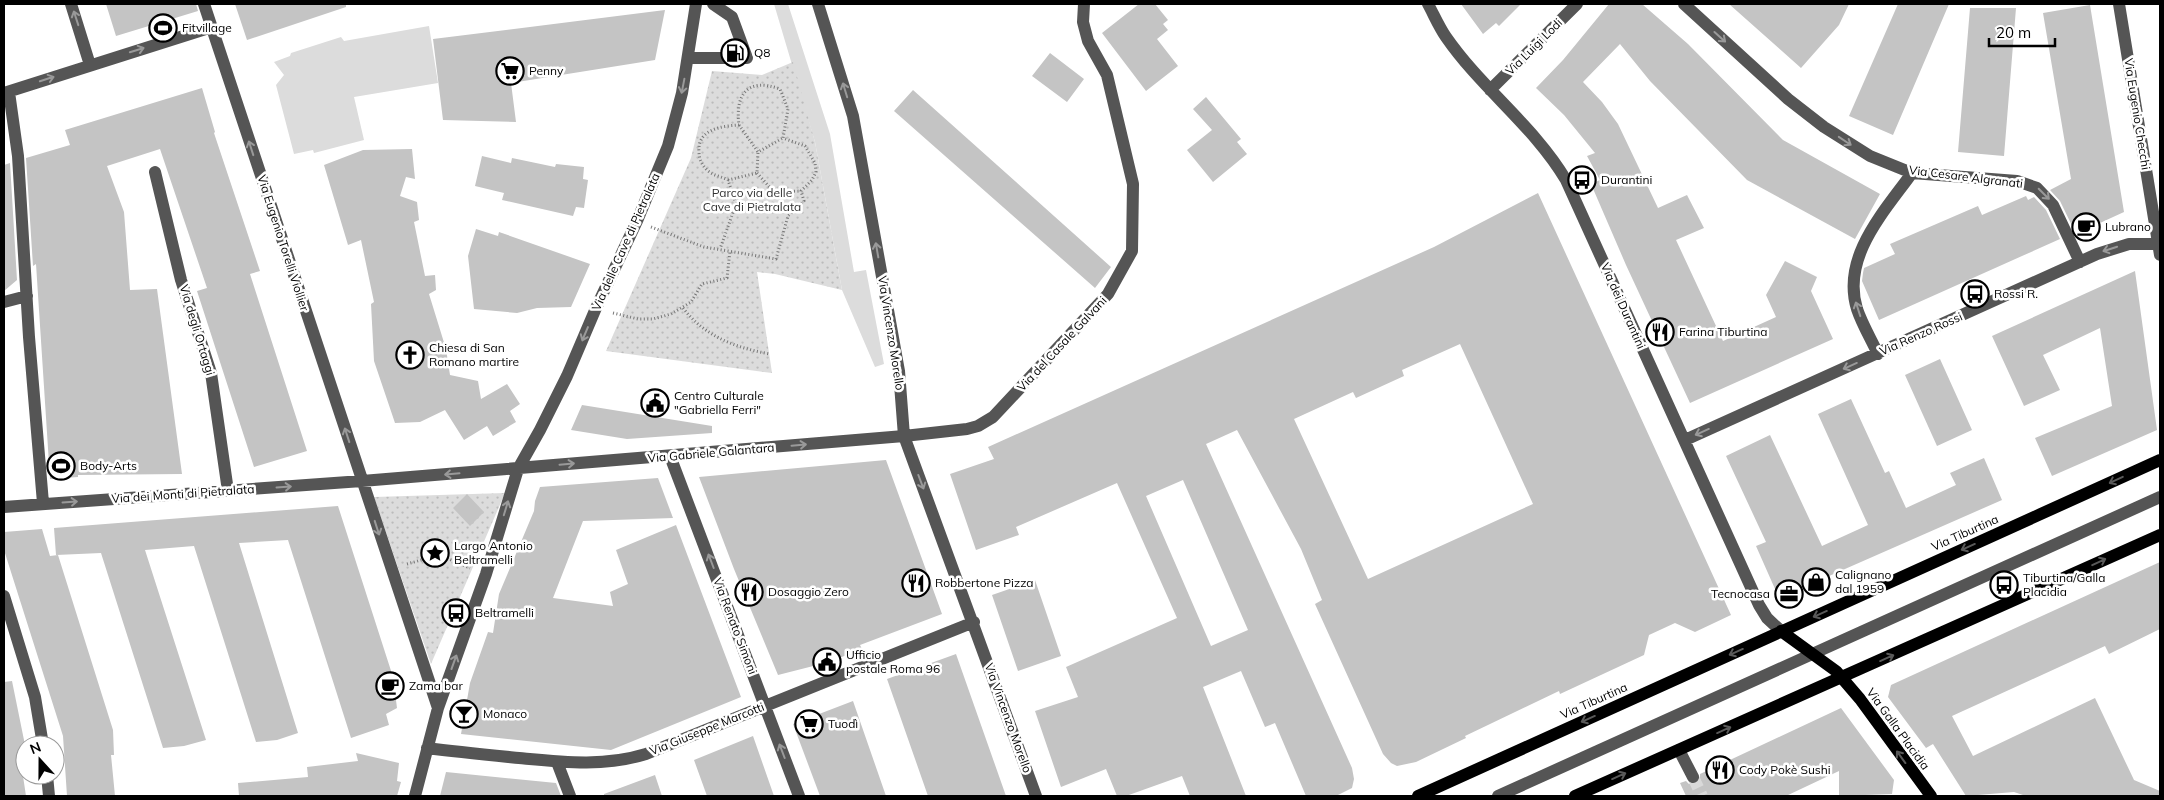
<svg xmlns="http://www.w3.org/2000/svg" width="2164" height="800" font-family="Mulish,sans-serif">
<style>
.grass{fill:#dcdcdc}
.park{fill:url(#park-dots)}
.building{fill:#c4c4c4;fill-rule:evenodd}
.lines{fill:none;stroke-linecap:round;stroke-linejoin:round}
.minor-tunnel{stroke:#d9d9d9;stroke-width:12;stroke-dasharray:12 6;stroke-linecap:butt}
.path{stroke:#777;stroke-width:3;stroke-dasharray:1 2.5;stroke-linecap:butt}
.minor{stroke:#555;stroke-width:12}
.major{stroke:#000;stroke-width:12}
.oneway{stroke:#999}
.oneway2{stroke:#595959}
.labels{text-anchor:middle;stroke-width:5;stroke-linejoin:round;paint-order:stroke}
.poi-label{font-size:12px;fill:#000;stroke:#fff;text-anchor:start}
.street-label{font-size:12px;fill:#000;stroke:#fff}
.park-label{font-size:12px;fill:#333;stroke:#fff}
</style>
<defs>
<pattern id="park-dots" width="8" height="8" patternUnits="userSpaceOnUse" patternTransform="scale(1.25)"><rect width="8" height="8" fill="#dcdcdc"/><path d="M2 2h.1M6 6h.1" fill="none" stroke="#bbb" stroke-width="1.8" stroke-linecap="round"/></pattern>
</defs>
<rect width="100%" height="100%" fill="#fff"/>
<!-- grass -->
<path class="grass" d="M774 4H788L830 134 854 272 866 270 884 364 875 367 842 290 815 142Z
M429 26 438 83 354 97 364 140 314 153 313 150 294 154 276 85 284 75 274 62 290 56 291 53 341 37 344 41Z"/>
<!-- park -->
<path class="park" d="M793 62 815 142 842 290 775 274 757 272 772 373 606 351 691 158 712 71 762 75Z
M505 493 431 664 374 497Z"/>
<!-- building -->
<path class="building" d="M106 4H196L198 11 116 36Z
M235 4H346V7L247 40Z
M1139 4H1155L1168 20 1163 24 1168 30 1157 39 1178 66 1146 91 1102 33Z
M1461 4H1521L1499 26 1496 23 1483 34Z
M1609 4H1642L1688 44 1783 140 1880 194 1855 239 1747 180 1650 81 1620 44 1583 82 1602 102 1618 124 1658 208 1687 195 1704 228 1676 240 1723 341 1776 317 1766 295 1785 261 1817 277 1811 291 1833 339 1690 403 1626 265 1591 184 1600 180 1587 156 1595 153 1564 115 1536 88 1563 60Z
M1729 4H1849L1839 25 1801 68Z
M1898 4H1949L1893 135 1849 116Z
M2090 5 2124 212 2076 234 2060 201 2050 190 2071 179 2043 13Z
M1970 8H2016L2004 156 1958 152Z
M665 10 655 60 511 83 516 122 443 120 433 39Z
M1050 53 1084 79 1067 102 1032 76Z
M202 88 215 132 214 133 260 271 250 274 307 451 254 467 197 291 207 288 160 149 107 166 124 212 130 290 157 289 182 474 78 475V477L50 479 36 264 33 266 26 158 70 145 65 130Z
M913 90 1111 267 1095 288 894 111Z
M1206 97 1241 139 1237 142 1247 154 1213 182 1187 150 1212 130 1193 109Z
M412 149 415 179 406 177 400 196 417 202 419 220 414 222 425 276 435 275 436 290 429 294 446 349 450 375 478 381 481 399 507 384 520 404 510 411 516 422 493 436 487 426 464 440 445 410 420 422 395 423 374 361 371 304 374 302 361 240 348 245 324 165 363 150Z
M482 156 511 163 512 158 555 167 556 164 584 167 583 179 588 180 584 208 576 207 573 216 502 200 504 193 475 186Z
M10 163 17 280 4 291V165Z
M1538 193 1731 615 1695 632 1675 623 1649 635 1644 655 1560 694 1559 691 1465 736 1466 738 1416 762 1397 766 1391 763 1383 754 1315 604 1322 600 1301 549 1237 430 1206 444 1352 768 1354 779 1352 788 1336 796H1306L1275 723 1265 727 1241 671 1203 687 1246 796H1190L1182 776 1126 796H1117L1106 769 1061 787 1035 711 1078 697 1066 667 1177 618 1117 483 1016 527 1019 535 976 550 950 474 994 459 988 447 1434 247ZM1460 344 1533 504 1368 579 1294 419 1353 392 1356 398 1404 376 1402 370ZM1183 480 1248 630 1211 646 1146 496Z
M2026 196 2028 200 2034 197 2046 210 2060 239 1879 320 1862 281 1863 273 1864 268 1895 254 1890 244 1978 206 1982 215Z
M476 229 498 236 499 232 590 264 571 307 537 308 517 313 474 309 468 256Z
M2135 271 2157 430 2052 476 2035 438 2112 406 2100 328 2043 355 2060 390 2024 406 1992 336Z
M1940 359 1972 430 1937 446 1905 375Z
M1851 399 1885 473 1889 471 1906 508 1956 485 1950 473 1984 458 2002 500 1779 598 1756 546 1766 542 1726 456 1770 435 1822 546 1868 525 1818 414Z
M582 405 712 426V433L627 439 571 430Z
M886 460 942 614 860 645 862 649 829 662 778 675 734 569 699 477Z
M658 478 673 518 583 521 553 598 613 606 610 592 628 584 616 550 676 525 741 697 611 750 461 734 470 683 488 632 493 633 499 594 534 511 535 501 540 487Z
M467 494 484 512 470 526 453 508Z
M338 506 393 677 397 708 386 714 389 725 351 738 288 540 239 543 298 733 277 740 256 742 194 546 145 550 206 740 184 746 163 748 101 553 56 555 54 528Z
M42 529 50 556 58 555 113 730 114 755H111L115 796H67L63 736 4 550V532Z
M2160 562V629L2109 654 2105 646 1952 716 1973 756 2095 698 2134 780 2160 791V796H2026L2014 792 1966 796 1933 744 1926 748 1888 697 1891 685Z
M1035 580 1061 656 1018 671 992 595Z
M956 654 1006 796H928L887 679Z
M12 681 25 745V776H23L26 796H4V682Z
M853 701 886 796H820L793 724Z
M1841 708 1894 780 1892 794 1839 796V771L1786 796H1686L1680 783 1686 781 1689 784H1696L1700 781V774Z
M753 736 774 796H707L694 760Z
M356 753 399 763 397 781 401 782 397 796H239L238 783 308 777 307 767 358 761Z
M446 772 556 783 561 796H440Z
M655 775 662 796H604V794Z"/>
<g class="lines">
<!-- minor-tunnel -->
<path class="minor-tunnel" d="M1693 777 1702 796"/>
<!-- path -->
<path class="path" d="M739 125 758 152 783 138
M757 173 774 192 801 191
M728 180 757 173 758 152
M651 227 704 247 776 259 788 216 804 201 801 191 812 180 816 172 815 163 805 146 783 138 788 109 780 89C747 77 735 95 739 125 722 126 697 129 699 152 699 159 702 165 707 170 713 176 721 176 728 180L736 204 720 249
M683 308C704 336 736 348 770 354
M613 313 638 319H653L671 314 691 302 702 284 727 278 730 251
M407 564 439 555 470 568"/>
<!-- minor -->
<path class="minor" d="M71 4 90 65
M204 4 438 708
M818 4 853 116 899 371 904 436 1036 796
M1428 4C1434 15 1439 27 1446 37 1482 89 1534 126 1566 180L1759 605 1767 618 1781 631
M1684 4 1788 99 1824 127 1870 156 1912 173 2017 181 2037 188 2053 205 2080 262
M2119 4 2160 255
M689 58H747L732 17 713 4
M1490 90 1577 4
M9 92 18 156 29 337 43 503
M4 93 212 27
M155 172 181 280 211 373 228 491
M4 302 27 296
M1878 354C1871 339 1862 324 1857 309 1841 257 1884 212 1912 173
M1685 440 2097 254 2129 244H2160
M670 456 799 796
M4 507 362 481 904 436 967 429 978 426 993 417 1108 294 1132 251 1133 184 1107 75 1088 41 1083 22 1084 4
M4 596 35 697 43 745
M427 748C458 752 489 755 519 758 562 762 604 767 646 754L974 622
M1679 750 1693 777
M557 762 570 796
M47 775 49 796
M415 796 438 708 486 574 518 469 540 430 567 376 596 308 637 221 668 146 682 93 696 4
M1498 796 2160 497"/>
<!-- major -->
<path class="major" d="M1781 631 1836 671 1860 699 1931 796
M1418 796 2160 460
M1575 796 2160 535"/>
</g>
<!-- one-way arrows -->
<defs><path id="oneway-shaft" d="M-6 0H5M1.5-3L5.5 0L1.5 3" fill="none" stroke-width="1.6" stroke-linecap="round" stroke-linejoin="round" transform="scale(1.25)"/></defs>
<g class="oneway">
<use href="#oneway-shaft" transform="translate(76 18) rotate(-108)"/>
<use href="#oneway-shaft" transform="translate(1720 37) rotate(42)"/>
<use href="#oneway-shaft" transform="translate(137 50) rotate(-17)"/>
<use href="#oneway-shaft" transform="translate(47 79) rotate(-18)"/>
<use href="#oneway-shaft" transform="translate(683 86) rotate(101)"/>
<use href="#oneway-shaft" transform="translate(845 90) rotate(-107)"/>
<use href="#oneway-shaft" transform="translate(1845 141) rotate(34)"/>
<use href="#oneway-shaft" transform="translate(251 148) rotate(-108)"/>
<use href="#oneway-shaft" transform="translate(2044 194) rotate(45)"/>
<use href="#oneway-shaft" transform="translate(2110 249) rotate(162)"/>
<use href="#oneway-shaft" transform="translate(877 250) rotate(-100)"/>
<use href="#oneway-shaft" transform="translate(1858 309) rotate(-108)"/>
<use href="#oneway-shaft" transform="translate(585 334) rotate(113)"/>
<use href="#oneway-shaft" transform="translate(1850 366) rotate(156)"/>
<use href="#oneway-shaft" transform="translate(1702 432) rotate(156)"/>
<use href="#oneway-shaft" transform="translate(347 435) rotate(-108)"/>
<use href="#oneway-shaft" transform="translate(799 445) rotate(-5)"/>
<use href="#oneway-shaft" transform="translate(567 464) rotate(-5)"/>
<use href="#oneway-shaft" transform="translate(452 474) rotate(175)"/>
<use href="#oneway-shaft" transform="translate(921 482) rotate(69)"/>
<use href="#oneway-shaft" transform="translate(284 487) rotate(-4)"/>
<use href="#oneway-shaft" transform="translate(70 502) rotate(-4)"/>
<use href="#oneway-shaft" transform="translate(506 508) rotate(-73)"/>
<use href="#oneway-shaft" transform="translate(377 528) rotate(72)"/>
<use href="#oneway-shaft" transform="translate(711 561) rotate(-111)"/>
<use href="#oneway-shaft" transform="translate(454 662) rotate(-70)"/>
<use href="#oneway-shaft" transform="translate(782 751) rotate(-111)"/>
</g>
<g class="oneway2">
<use href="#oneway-shaft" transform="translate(2116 480) rotate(155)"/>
<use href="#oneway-shaft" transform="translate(1968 547) rotate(156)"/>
<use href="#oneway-shaft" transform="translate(2099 562) rotate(-25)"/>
<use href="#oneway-shaft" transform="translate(1820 614) rotate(156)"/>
<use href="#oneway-shaft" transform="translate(1736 652) rotate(156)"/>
<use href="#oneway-shaft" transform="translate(1887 658) rotate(-24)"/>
<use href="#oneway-shaft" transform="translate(1588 719) rotate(156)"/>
<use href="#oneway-shaft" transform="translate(1724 730) rotate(-24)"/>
<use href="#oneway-shaft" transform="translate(1901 757) rotate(-126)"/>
<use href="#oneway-shaft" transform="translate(1619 776) rotate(-24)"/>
</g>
<!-- icons -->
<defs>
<g id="stadium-ring" transform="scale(1.4375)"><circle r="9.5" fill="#fff" stroke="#000" stroke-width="1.5"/><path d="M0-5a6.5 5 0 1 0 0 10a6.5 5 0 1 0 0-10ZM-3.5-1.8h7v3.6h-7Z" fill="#000"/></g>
<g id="fuel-ring" transform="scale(1.4375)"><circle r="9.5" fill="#fff" stroke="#000" stroke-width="1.5"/><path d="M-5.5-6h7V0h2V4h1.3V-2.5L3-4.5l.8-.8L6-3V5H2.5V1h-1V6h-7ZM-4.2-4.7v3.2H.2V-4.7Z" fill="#000"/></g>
<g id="supermarket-ring" transform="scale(1.4375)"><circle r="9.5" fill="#fff" stroke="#000" stroke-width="1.5"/><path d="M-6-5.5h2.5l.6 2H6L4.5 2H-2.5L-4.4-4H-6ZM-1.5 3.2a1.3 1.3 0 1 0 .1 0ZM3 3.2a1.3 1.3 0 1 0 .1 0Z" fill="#000"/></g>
<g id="bus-ring" transform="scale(1.4375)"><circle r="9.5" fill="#fff" stroke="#000" stroke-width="1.5"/><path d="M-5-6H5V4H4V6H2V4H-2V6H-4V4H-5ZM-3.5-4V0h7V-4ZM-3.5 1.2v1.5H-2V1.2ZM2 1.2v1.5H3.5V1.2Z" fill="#000"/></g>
<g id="cafe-ring" transform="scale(1.4375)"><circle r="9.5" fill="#fff" stroke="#000" stroke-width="1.5"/><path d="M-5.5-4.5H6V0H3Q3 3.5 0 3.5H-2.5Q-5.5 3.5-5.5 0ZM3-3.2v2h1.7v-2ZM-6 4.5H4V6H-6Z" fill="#000"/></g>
<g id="restaurant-ring" transform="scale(1.4375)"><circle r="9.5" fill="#fff" stroke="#000" stroke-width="1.5"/><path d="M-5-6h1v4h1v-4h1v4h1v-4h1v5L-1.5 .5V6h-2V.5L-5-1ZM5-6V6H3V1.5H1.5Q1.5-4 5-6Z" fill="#000"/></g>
<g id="church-ring" transform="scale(1.4375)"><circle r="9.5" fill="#fff" stroke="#000" stroke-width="1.5"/><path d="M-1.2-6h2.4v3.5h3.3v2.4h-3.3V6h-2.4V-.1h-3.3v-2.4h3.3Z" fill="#000"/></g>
<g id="civic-ring" transform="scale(1.4375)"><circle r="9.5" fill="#fff" stroke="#000" stroke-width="1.5"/><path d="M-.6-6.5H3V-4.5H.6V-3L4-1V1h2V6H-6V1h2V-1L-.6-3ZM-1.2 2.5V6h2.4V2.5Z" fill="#000"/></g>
<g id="sight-ring" transform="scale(1.4375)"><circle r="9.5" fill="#fff" stroke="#000" stroke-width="1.5"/><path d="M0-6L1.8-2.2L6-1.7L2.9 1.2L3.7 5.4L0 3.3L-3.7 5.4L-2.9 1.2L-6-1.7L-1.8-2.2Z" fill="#000"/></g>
<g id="shop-ring" transform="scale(1.4375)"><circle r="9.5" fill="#fff" stroke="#000" stroke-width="1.5"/><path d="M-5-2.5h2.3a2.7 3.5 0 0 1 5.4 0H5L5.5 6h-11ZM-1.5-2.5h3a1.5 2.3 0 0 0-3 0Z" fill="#000"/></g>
<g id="office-ring" transform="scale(1.4375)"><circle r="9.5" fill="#fff" stroke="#000" stroke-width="1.5"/><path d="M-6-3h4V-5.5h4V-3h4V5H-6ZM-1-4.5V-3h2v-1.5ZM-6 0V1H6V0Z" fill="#000"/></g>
<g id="bar-ring" transform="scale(1.4375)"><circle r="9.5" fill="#fff" stroke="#000" stroke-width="1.5"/><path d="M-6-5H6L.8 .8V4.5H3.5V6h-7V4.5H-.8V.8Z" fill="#000"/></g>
</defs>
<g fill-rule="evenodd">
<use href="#stadium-ring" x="163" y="28"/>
<use href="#fuel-ring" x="735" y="53"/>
<use href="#supermarket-ring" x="510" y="71"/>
<use href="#bus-ring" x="1582" y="180"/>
<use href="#cafe-ring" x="2086" y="227"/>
<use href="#bus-ring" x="1975" y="294"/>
<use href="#restaurant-ring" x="1660" y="332"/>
<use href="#church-ring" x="410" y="355"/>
<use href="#civic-ring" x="655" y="403"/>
<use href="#stadium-ring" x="61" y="466"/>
<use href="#sight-ring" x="435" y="553"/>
<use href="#shop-ring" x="1816" y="582"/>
<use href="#restaurant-ring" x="916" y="583"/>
<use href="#bus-ring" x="2004" y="585"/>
<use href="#restaurant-ring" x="749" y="592"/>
<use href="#office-ring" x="1789" y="594"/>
<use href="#bus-ring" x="456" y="613"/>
<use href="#civic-ring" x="827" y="662"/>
<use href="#cafe-ring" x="390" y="686"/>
<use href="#bar-ring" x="464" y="714"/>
<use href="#supermarket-ring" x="809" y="724"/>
<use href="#restaurant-ring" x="1720" y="770"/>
</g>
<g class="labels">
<!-- poi labels -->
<g class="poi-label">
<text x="182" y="32">Fitvillage</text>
<text x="754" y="57">Q8</text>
<text x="529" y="75">Penny</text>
<text x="1601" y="184">Durantini</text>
<text x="2105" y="231">Lubrano</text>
<text x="1994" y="298">Rossi R.</text>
<text x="1679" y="336">Farina Tiburtina</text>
<text x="429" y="352">Chiesa di San<tspan x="429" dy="14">Romano martire</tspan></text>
<text x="674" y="400">Centro Culturale<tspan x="674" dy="14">"Gabriella Ferri"</tspan></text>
<text x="80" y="470">Body-Arts</text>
<text x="454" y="550">Largo Antonio<tspan x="454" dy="14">Beltramelli</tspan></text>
<text x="1835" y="579">Calignano<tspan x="1835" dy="14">dal 1959</tspan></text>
<text x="2023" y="582">Tiburtina/Galla<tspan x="2023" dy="14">Placidia</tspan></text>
<text x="935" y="587">Robbertone Pizza</text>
<text x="768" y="596">Dosaggio Zero</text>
<text x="1770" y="598" text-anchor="end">Tecnocasa</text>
<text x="475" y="617">Beltramelli</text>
<text x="846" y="659">Ufficio<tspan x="846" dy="14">postale Roma 96</tspan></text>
<text x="409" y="690">Zama bar</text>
<text x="483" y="718">Monaco</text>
<text x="828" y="728">Tuodì</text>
<text x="1739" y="774">Cody Pokè Sushi</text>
</g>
<!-- street labels -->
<g class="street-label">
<text transform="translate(1534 47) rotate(-45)" y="4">Via Luigi Lodi</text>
<text transform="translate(2137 114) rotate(81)" y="4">Via Eugenio Checchi</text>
<text transform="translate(1966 177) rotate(7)" y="4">Via Cesare Algranati</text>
<text transform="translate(626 242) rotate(-66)" y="4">Via delle Cave di Pietralata</text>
<text transform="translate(283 243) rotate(72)" y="4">Via Eugenio Torelli Viollier</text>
<text transform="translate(1623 306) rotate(66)" y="4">Via dei Durantini</text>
<text transform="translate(197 330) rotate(73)" y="4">Via degli Ortaggi</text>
<text transform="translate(891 333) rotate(81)" y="4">Via Vincenzo Morello</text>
<text transform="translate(1921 334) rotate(-24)" y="4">Via Renzo Rossi</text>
<text transform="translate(1062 344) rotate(-47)" y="4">Via del Casale Galvani</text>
<text transform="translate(711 453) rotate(-5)" y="4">Via Gabriele Galantara</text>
<text transform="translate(183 494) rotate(-4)" y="4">Via dei Monti di Pietralata</text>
<text transform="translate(1965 533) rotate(-24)" y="4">Via Tiburtina</text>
<text transform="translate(735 626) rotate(69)" y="4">Via Renato Simoni</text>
<text transform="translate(1594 701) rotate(-24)" y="4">Via Tiburtina</text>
<text transform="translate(1008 718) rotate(70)" y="4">Via Vincenzo Morello</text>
<text transform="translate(707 729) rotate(-22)" y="4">Via Giuseppe Marcotti</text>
<text transform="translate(1898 729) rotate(54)" y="4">Via Galla Placidia</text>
</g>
<!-- park labels -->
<g class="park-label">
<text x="752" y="197">Parco via delle<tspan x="752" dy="14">Cave di Pietralata</tspan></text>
</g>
</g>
<!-- border -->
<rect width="2164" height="800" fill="none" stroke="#000000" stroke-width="10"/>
<!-- north arrow -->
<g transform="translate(40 760) rotate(339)"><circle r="24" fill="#ffffff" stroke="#999999"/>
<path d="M0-4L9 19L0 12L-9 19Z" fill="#000000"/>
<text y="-8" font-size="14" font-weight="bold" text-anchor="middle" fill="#000000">N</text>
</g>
<!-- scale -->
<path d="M1989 38v8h66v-8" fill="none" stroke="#000000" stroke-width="2.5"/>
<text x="1996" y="38" font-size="15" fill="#000000" stroke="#ffffff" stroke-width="4" paint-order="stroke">20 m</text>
</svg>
